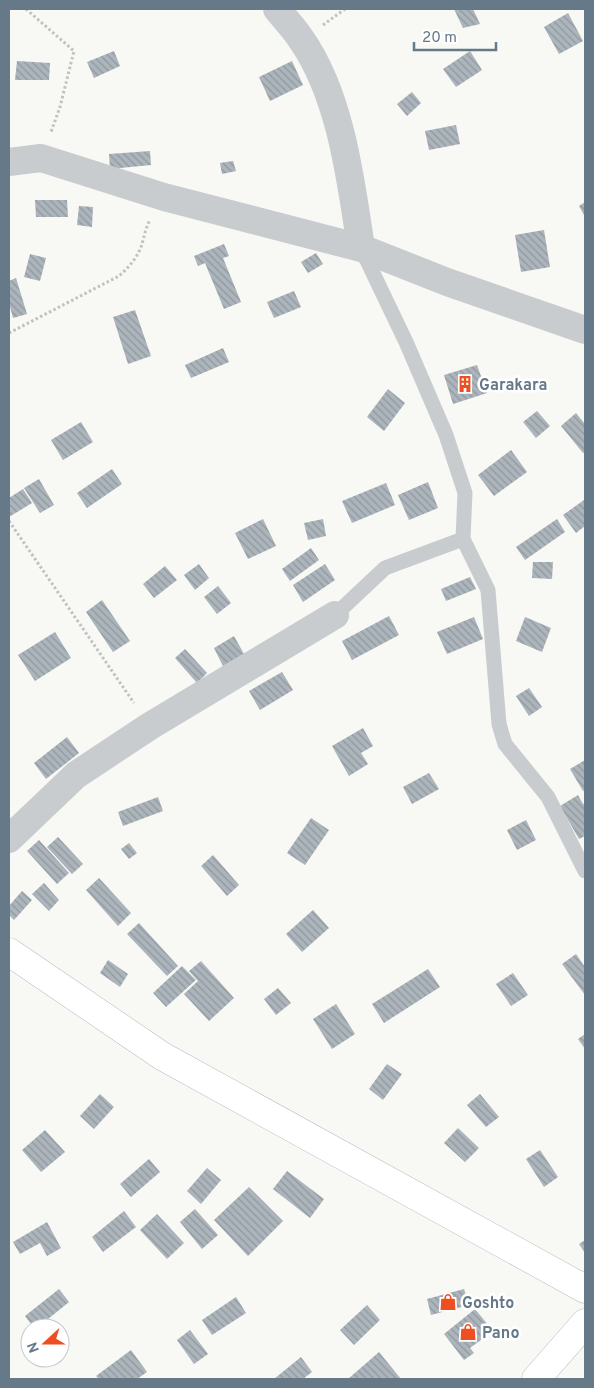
<svg xmlns="http://www.w3.org/2000/svg" width="594" height="1388" font-family="Overpass,sans-serif">
<style>
.building{fill:url(#building-back-hatch)}
.lines{fill:none;stroke-linecap:round;stroke-linejoin:round}
.secondary-casing{stroke:#b8bec2;stroke-width:29}
.path{stroke:#bfc2c4;stroke-width:3;stroke-dasharray:2.5 2.5;stroke-linecap:butt}
.lane{stroke:#c8cccf;stroke-width:15}
.street{stroke:#c8cccf;stroke-width:28}
.secondary{stroke:#fff;stroke-width:28}
.labels{text-anchor:middle;stroke-width:5;stroke-linejoin:round;paint-order:stroke}
.poi-label{font-size:16px;font-weight:bold;fill:#667988;stroke:#fff;text-anchor:start}
</style>
<defs>
<pattern id="building-back-hatch" width="6" height="6" patternUnits="userSpaceOnUse" patternTransform="scale(1.25)"><rect width="6" height="6" fill="#acb5bb"/><path d="M-1 5l2 2M0 0l6 6M5-1l2 2" fill="none" stroke="#90989e"/></pattern>
</defs>
<rect width="100%" height="100%" fill="#f8f8f5"/>
<!-- building -->
<path class="building" d="M454 9H473L480 24 463 28Z
M568 13 583 41 559 54 544 27Z
M114 51 120 66 94 78 87 62Z
M470 51 482 70 456 87 443 69Z
M17 61 50 63 49 80H15Z
M292 61 303 85 270 101 259 77Z
M412 92 421 103 407 116 397 104Z
M456 125 460 144 429 150 425 131Z
M150 151 151 165 110 169 109 154Z
M233 161 236 171 222 174 220 163Z
M35 200H67L68 217H36Z
M585 202V217L579 206Z
M79 206 93 207 92 227 77 225Z
M544 230 550 267 521 272 515 235Z
M224 244 229 256 223 258 241 302 224 309 205 263 198 266 194 256Z
M316 253 323 264 308 273 301 262Z
M30 254 46 258 40 281 24 277Z
M16 278 27 314 13 318 9 303V281Z
M294 291 301 307 274 318 267 302Z
M135 310 151 356 128 364 113 317Z
M223 348 229 362 191 378 185 365Z
M477 365 487 393 453 404 444 375Z
M388 389 405 403 384 431 367 417Z
M537 411 550 426 536 438 523 422Z
M576 413 585 424V452L583 453 561 426Z
M81 422 93 442 63 460 51 440Z
M511 450 527 472 494 496 478 475Z
M112 469 122 484 87 508 77 493Z
M39 479 54 505 40 513 24 488Z
M428 482 438 508 409 520 398 495Z
M386 483 395 505 352 523 342 501Z
M23 489 32 503 9 517V498Z
M584 500 585 526 576 533 563 515Z
M263 519 276 546 248 559 235 533Z
M323 519 326 536 308 540 304 523Z
M557 519 565 532 525 560 516 547Z
M311 548 319 560 290 581 282 569Z
M533 562H553L552 579 532 578Z
M199 564 209 578 195 590 184 575Z
M325 564 335 580 303 602 293 585Z
M165 566 177 580 154 598 143 584Z
M470 577 476 589 446 601 441 589Z
M218 586 231 603 217 614 204 597Z
M102 600 130 641 113 652 86 612Z
M389 616 399 635 352 660 342 641Z
M474 617 483 639 447 654 437 632Z
M525 617 551 628 542 652 516 641Z
M55 632 71 658 35 681 18 655Z
M234 636 244 654 223 666 214 648Z
M185 649 207 673 197 683 175 658Z
M282 672 293 690 260 710 249 691Z
M529 688 542 707 529 716 516 696Z
M363 728 373 746 361 753 368 764 349 776 332 746Z
M67 737 79 753 46 779 34 763Z
M585 760V790L583 791 570 769Z
M429 773 439 789 412 804 403 787Z
M578 795 583 804 585 803V836L579 839 560 806Z
M158 797 163 811 123 826 118 812Z
M311 818 329 830 305 865 287 853Z
M526 820 536 840 517 850 507 830Z
M58 837 83 864 72 874 47 847Z
M39 840 69 873 57 884 27 851Z
M129 843 137 853 129 859 121 849Z
M213 855 239 885 227 896 201 866Z
M99 878 131 913 118 926 86 890Z
M44 883 59 900 49 911 32 894Z
M22 891 32 900 14 920 9 915V906Z
M313 910 329 928 302 952 286 934Z
M139 923 178 966 167 976 127 934Z
M576 954 585 967V995L562 964Z
M108 960 128 974 120 987 100 973Z
M201 961 234 998 209 1021 184 994 198 981 189 971Z
M182 966 196 980 166 1007 153 993Z
M428 969 440 987 384 1023 372 1004Z
M513 973 528 995 511 1006 496 984Z
M278 988 291 1003 276 1015 264 999Z
M336 1004 355 1034 332 1049 313 1019Z
M585 1034V1049L578 1039Z
M387 1064 402 1074 383 1100 369 1089Z
M100 1094 114 1107 94 1129 80 1116Z
M480 1094 499 1117 486 1127 467 1105Z
M458 1128 479 1148 465 1162 444 1143Z
M45 1130 65 1152 41 1172 22 1150Z
M540 1150 558 1177 544 1187 526 1159Z
M149 1159 160 1172 131 1197 120 1184Z
M207 1168 221 1180 201 1204 187 1191Z
M287 1171 324 1199 310 1218 273 1189Z
M249 1187 283 1221 248 1256 214 1220Z
M195 1209 218 1235 202 1249 180 1222Z
M124 1211 136 1227 103 1252 92 1237Z
M157 1214 184 1243 167 1259 140 1230Z
M47 1222 61 1248 47 1256 40 1243 20 1254 13 1242Z
M585 1240V1253L579 1244Z
M59 1289 69 1302 37 1328H34L25 1316Z
M464 1289 469 1305 431 1315 427 1299Z
M236 1297 246 1313 212 1335 202 1320Z
M367 1305 380 1320 354 1345 340 1330Z
M475 1309 493 1331 470 1348 474 1353 464 1360 444 1334Z
M190 1330 208 1354 194 1364 177 1340Z
M131 1350 147 1372 137 1379H99L96 1376Z
M379 1352 401 1379H348Z
M301 1357 312 1372 303 1379H274Z"/>
<g class="lines">
<!-- secondary casing -->
<g class="secondary-casing">
<path id="secondary" d="M9 952 162 1056 585 1289
M536 1379 585 1323"/>
</g>
<!-- path -->
<path class="path" d="M26 9 74 51 60 107 51 132
M323 25 345 9
M9 333 119 276C128 268 137 258 141 247 144 238 145 229 150 220
M9 521 134 703"/>
<!-- lane -->
<path class="lane" d="M361 248 406 342 446 435 465 493 463 539 488 590 499 724 505 744 548 797 585 871
M335 615 385 568 463 539"/>
<!-- street -->
<path class="street" d="M277 9C285 19 294 28 301 39 341 96 351 181 361 248
M9 162 41 158 164 197 361 248 447 282 585 330
M9 839 76 775 150 726 335 615"/>
<!-- secondary -->
<use href="#secondary" class="secondary"/>
</g>
<!-- icons -->
<defs>
<g id="building-bare" transform="scale(1.35)"><path d="M-4-6H4V6H1V3H-1V6H-4ZM-2.5-4.3h1.7v1.8h-1.7ZM.8-4.3h1.7v1.8H.8ZM-2.5-1h1.7V.8h-1.7ZM.8-1h1.7V.8H.8Z" fill="#ed4f21" stroke="#fff" stroke-width="2.5" paint-order="stroke"/></g>
<g id="shop-bare" transform="scale(1.35)"><path d="M-5-2.5h2.3a2.7 3.5 0 0 1 5.4 0H5L5.5 6h-11ZM-1.5-2.5h3a1.5 2.3 0 0 0-3 0Z" fill="#ed4f21" stroke="#fff" stroke-width="2.5" paint-order="stroke"/></g>
</defs>
<g fill-rule="evenodd">
<use href="#building-bare" x="465" y="384"/>
<use href="#shop-bare" x="448" y="1302"/>
<use href="#shop-bare" x="468" y="1332"/>
</g>
<g class="labels">
<!-- poi labels -->
<g class="poi-label">
<text x="479" y="390">Garakara</text>
<text x="462" y="1308">Goshto</text>
<text x="482" y="1338">Pano</text>
</g>
</g>
<!-- border -->
<rect width="594" height="1388" fill="none" stroke="#667988" stroke-width="20"/>
<!-- north arrow -->
<g transform="translate(45 1343) rotate(249)"><circle r="24" fill="#ffffff" stroke="#c2c9cf"/>
<path d="M0-4L9 19L0 12L-9 19Z" fill="#ed4f21"/>
<text y="-8" font-size="14" font-weight="bold" text-anchor="middle" fill="#667988">N</text>
</g>
<!-- scale -->
<path d="M414 42v8h82v-8" fill="none" stroke="#667988" stroke-width="2.5"/>
<text x="422" y="42" font-size="15" fill="#667988" stroke="#ffffff" stroke-width="4" paint-order="stroke">20 m</text>
</svg>
